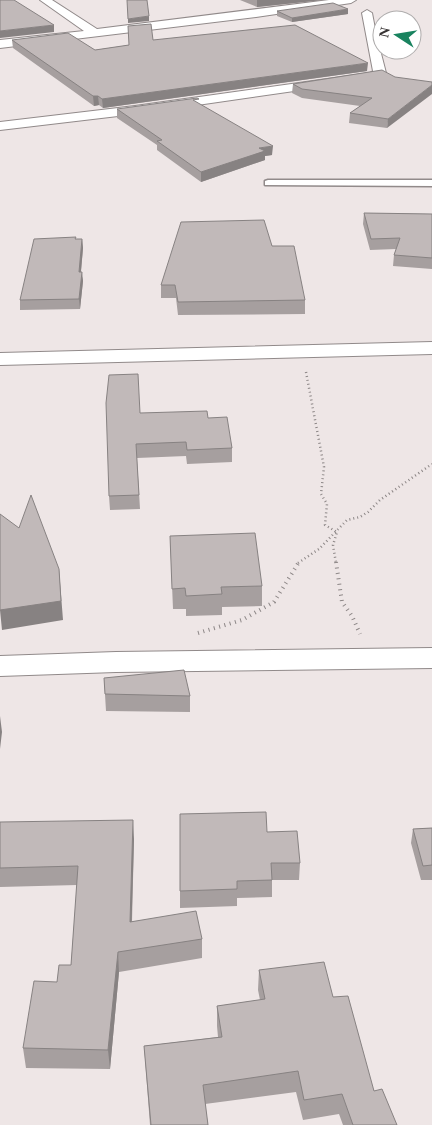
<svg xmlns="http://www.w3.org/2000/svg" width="432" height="1125" font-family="Georgia,serif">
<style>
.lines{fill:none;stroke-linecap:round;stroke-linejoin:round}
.lane-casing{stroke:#918a8a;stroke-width:3}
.street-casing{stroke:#918a8a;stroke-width:2}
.path-far1{stroke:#8d8787;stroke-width:2.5;stroke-dasharray:1 3;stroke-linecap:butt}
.path{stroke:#8d8787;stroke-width:4;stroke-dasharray:1 4.5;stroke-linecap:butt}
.lane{fill:#fff;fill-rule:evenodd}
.street{fill:#fff;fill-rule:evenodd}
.wall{fill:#a69f9f}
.shaded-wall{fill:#878282}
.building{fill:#c1b9b9;stroke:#878282}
</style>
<rect width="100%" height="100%" fill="#eee6e6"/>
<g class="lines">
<!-- lane casing -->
<g class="lane-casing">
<path id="lane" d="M268 180H432V186L265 185V181Z"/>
</g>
<!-- street casing -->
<g class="street-casing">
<path id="street" d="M40 0H52L97 29 329 0H356L351 3 256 17 0 48V40L84 31Z
M367 10 372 13 376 34 386 73 378 79 135 114 0 130V122L135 106 370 73 373 71 362 13Z
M432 342V354L0 365V353Z
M432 648V668L116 672 0 676V656L116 652Z"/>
</g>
<!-- path-far1 -->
<path class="path-far1" d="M306 372 324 467 321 494 327 504 325 525 337 532 333 545 336 563
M298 563 319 549 347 520 360 517 368 512 380 500 432 464"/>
<!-- path -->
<path class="path" d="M336 562 342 602 352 616 360 634
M198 633 242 620 274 602 299 562"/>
<!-- lane -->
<use href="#lane" class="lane"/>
<!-- street -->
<use href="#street" class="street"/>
</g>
<!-- wall -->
<path class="wall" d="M240 0H323L257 7Z
M277 11 348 14 292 22 277 16Z
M12 40 95 50 129 45 153 40 367 71 103 108 99 105 94 106 13 48Z
M395 77 387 128 349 123 350 113 360 106 302 98 292 93 293 84Z
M117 109 272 155 265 156V160L201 182 157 150V145L117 118Z
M364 213 432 214V269L393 266 394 255 396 249 370 250 363 224Z
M76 239H82L83 248 81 272 83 281 80 309 20 310V300Z
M272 246 305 300V314L178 315 176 298H161V285Z
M140 413 208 418 232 448V462L187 464 186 456 137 458 140 509 110 510 109 496Z
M170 536 262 586V606L222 607V615L186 616V609H173Z
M104 678 190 696V712L106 711Z
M0 822 134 839 132 922 202 939V958L119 972 110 1069 26 1068 23 1048 57 982 71 965 77 885 0 887Z
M432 828V880H421L411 843 413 829Z
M267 832 300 863 299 880H272V897L237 898V906L180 908V891Z
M259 970 333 997 374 1091 397 1125H343L339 1114 303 1120 296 1092 205 1104 208 1125H150L144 1046 218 1037 217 1026V1006L260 1000 258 990Z"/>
<!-- shaded-wall -->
<path class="shaded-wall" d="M257 0H323L257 7Z
M348 9V14L292 22V18Z
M149 16V21L128 23V19Z
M54 25V32L0 38V31Z
M368 63 367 71 103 108 102 99Z
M432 85V94L387 128 388 119Z
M93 96H98L99 105 94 106Z
M273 146 272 155 265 156V160L201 182V172L259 148Z
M82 239 83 248 80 281 79 272Z
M82 272 83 281 80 309 79 299Z
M59 569 63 620 2 630 0 610Z
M0 716 2 732 0 749Z
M133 820 134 839 131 941 130 922Z
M118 952 119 972 110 1069 108 1050Z"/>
<!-- building -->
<path class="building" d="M0 0H14L54 25 0 31Z
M127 0H147L149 16 128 19Z
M333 3 348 9 292 18 277 11Z
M151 24 153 40 295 25 368 63 102 99 98 96H93L12 40 68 33 95 50 129 45 128 26Z
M382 70 395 77 432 82V85L388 119 350 113 372 98 302 89 293 84Z
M197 98 199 99 193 100 273 146 259 148 265 151 201 172 157 141 162 140 117 109Z
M364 213 432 214V258L394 255 400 238 371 239Z
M264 220 272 246H294L305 300 178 302 175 285H161L181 222Z
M76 237 75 239H82L79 272H82L79 299 20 300 34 239Z
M138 374 140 413 207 411 208 418 227 417 232 448 187 450 186 442 136 444 139 495 109 496 106 403 109 375Z
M31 495 59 569 61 601 0 610V514L19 528Z
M255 533 262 586 221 587 222 594 186 596 185 588 172 589 170 536Z
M184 670 190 696 105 694 104 678Z
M266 812 267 832 297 831 300 863H271L272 880 237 881V889L180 891V814Z
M133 820 130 922 196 911 202 939 118 952 108 1050 23 1048 34 981 57 982 59 965H71L78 866 0 868V822Z
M432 828V865L423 866 413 829Z
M324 962 333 997 348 996 374 1091 382 1089 397 1125H353L342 1094 304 1100 298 1071 203 1085 208 1125H151L144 1046 222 1037 217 1006 265 999 259 970Z"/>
<!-- north arrow -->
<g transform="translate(397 35) rotate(282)"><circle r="24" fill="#ffffff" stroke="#afadad"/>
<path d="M0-4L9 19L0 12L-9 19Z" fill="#19835f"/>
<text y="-8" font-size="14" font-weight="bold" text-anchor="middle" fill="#373333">N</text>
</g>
</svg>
